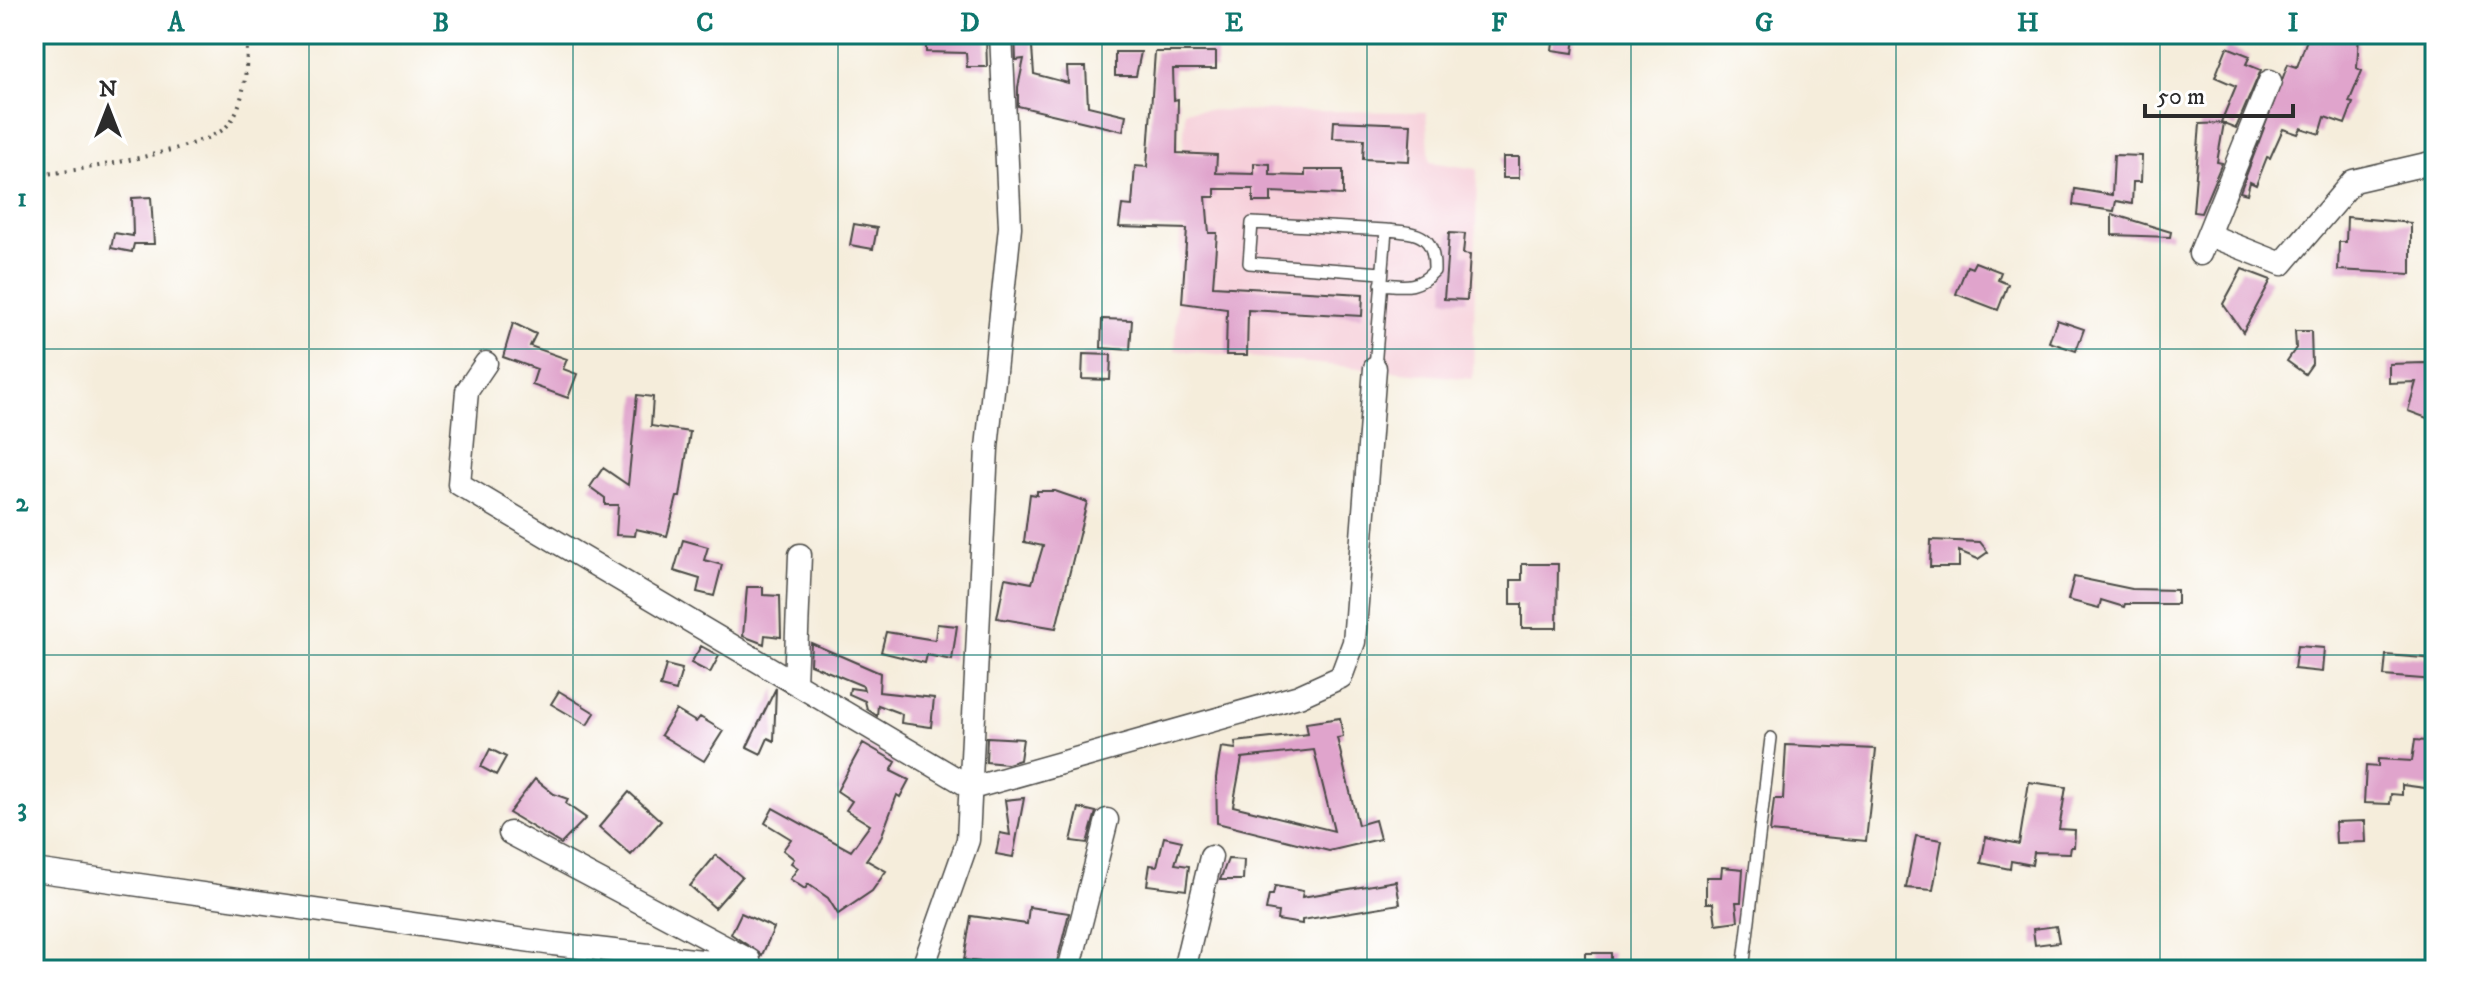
<svg xmlns="http://www.w3.org/2000/svg" width="2469" height="1004" font-family="'IM FELL DW Pica',serif">
<style>
.built{fill:#f6cfd9}
.building{fill:#e0a4cc;fill-rule:evenodd}
.lines{fill:none;stroke-linecap:round;stroke-linejoin:round}
.lane-casing{stroke:#494845;stroke-width:14}
.street-casing{stroke:#494845;stroke-width:25}
.path{stroke:#494845;stroke-width:4;stroke-dasharray:2 6;stroke-linecap:butt}
.lane{stroke:#fff;stroke-width:11}
.street{stroke:#fff;stroke-width:22}
.grid{fill:none;stroke:#0f766e;stroke-width:2;stroke-opacity:0.55}
.neatline{fill:none;stroke:#0f766e;stroke-width:3}
.grid-label{font-size:26px;text-anchor:middle;font-weight:bold;fill:#0f766e}
</style>
<rect width="100%" height="100%" fill="#fff"/>
<filter id="ink" filterUnits="userSpaceOnUse"><feTurbulence type="fractalNoise" baseFrequency=".0125" numOctaves="2"/><feDisplacementMap in="SourceGraphic" scale="16" xChannelSelector="R" yChannelSelector="G"/><feConvolveMatrix kernelMatrix="1 2 1 2 8 2 1 2 1" color-interpolation-filters="sRGB"/></filter>
<filter id="wash" filterUnits="userSpaceOnUse"><feTurbulence type="fractalNoise" baseFrequency=".006" numOctaves="4" result="noise"/><feDisplacementMap in="SourceGraphic" scale="32" xChannelSelector="R" yChannelSelector="G"/><feGaussianBlur stdDeviation="1.8" result="paint"/><feColorMatrix in="noise" values="0 0 0 0 0 0 0 0 0 0 0 0 0 0 0 0 0 1.4 0 .05"/><feComposite in="paint" operator="in"/></filter>
<g filter="url(#wash)">
<rect width="100%" height="100%" fill="#f5eddb"/>
<!-- built -->
<path class="built" d="M1185 110 1426 112 1430 162 1477 169 1473 379 1175 350Z"/>
<g id="blocks">
<!-- building -->
<path class="building" d="M926 34H986L987 67H967L966 53 926 52Z
M1015 34H1031L1034 74 1068 83 1067 67H1086L1088 106 1126 115 1123 131 1018 106V87L1024 59 1016 60Z
M1554 34 1575 37 1573 53 1552 50Z
M2309 34H2359L2357 68 2362 71 2349 102 2353 103 2345 124 2325 117 2320 134 2301 128 2298 134 2283 129 2270 158 2267 157 2256 185 2250 182 2247 194 2240 192 2288 64 2297 67Z
M2227 47 2250 56 2246 64 2261 70 2236 128 2221 122 2236 86 2215 77Z
M1115 52H1141L1136 76H1115Z
M1155 52H1216V69H1173L1174 100 1178 99 1177 153 1217 155 1216 173 1254 174V163L1270 164V175L1305 176V170H1343V195L1271 192V202H1253V189H1215V197H1206L1209 233H1217L1213 286 1363 294 1362 316 1248 310 1247 355H1226L1227 309 1182 303 1187 229 1119 227 1122 205 1132 206 1135 166 1147 167Z
M1334 121 1411 124 1409 161 1363 159 1364 139 1333 138Z
M2224 123 2217 162 2222 163 2201 213 2193 212 2200 124Z
M2114 155 2142 156 2141 182H2133L2132 204 2116 201 2114 211 2073 205 2075 189 2112 195Z
M1503 157H1519V178H1503Z
M151 197 154 244H134L132 252 111 248 114 233 133 236 132 198Z
M2112 214 2171 232 2170 237 2112 235Z
M2347 217 2411 223V274L2338 270 2339 242H2346Z
M854 224 877 228 873 249 850 245Z
M1449 233 1465 234 1463 254 1470 255 1467 300 1444 299Z
M1975 262 2001 272 1998 280 2008 284 1998 310 1956 294 1967 266 1972 268Z
M2242 269 2271 280 2243 332 2223 304Z
M1102 319 1132 320 1130 350 1101 348Z
M2057 320 2084 329 2076 351 2049 342Z
M513 323 536 334 530 346 567 359 563 369 577 374 568 398 532 385 537 369 503 357Z
M2295 331H2311L2312 364 2305 374 2287 361 2296 348Z
M1083 354 1111 355 1110 380 1082 379Z
M2425 363 2435 366V421L2408 411 2416 382 2389 383V364Z
M637 395 653 397 651 426 690 432 680 497H677L667 536 636 529 635 536 616 535 618 505H605V498L590 487 603 468 628 485Z
M1037 491H1055L1087 502 1056 628 997 618 1005 578 1032 583 1043 546 1024 542 1030 494 1037 495Z
M683 540 708 547 704 560 722 565 714 596 697 592 700 579 674 571Z
M1931 540 1980 542 1988 552 1978 559 1959 551V567H1930Z
M1522 564H1558L1557 628H1522V604H1511V580H1522Z
M2074 577 2132 589 2177 590V604H2125L2124 607 2101 600 2099 608 2068 600Z
M747 587H763V595L780 596 781 637 765 635 764 644 743 636Z
M937 624 957 626 952 660 927 655 925 663 881 652 886 632 935 640Z
M811 643 880 673 879 692 934 698 931 727 901 723 902 714 878 705 877 716 867 709 865 701 849 694 850 688 864 690 863 686 810 664Z
M701 646 719 656 710 673 691 663Z
M2297 646 2324 648 2322 672 2294 669Z
M2386 655 2435 659V680L2384 676Z
M666 665 682 669 676 691 660 687Z
M776 688 774 741 768 738 761 754 747 747Z
M559 691 595 713 587 725 551 704Z
M676 710 696 722 700 717 723 731 704 761 661 735Z
M1340 718 1343 737 1337 738 1358 825 1375 820 1380 839 1329 851 1217 823 1216 778 1221 747 1236 749 1235 742 1308 734 1306 723ZM1314 750 1334 831 1233 806 1242 758Z
M987 737 1023 739 1020 760 1007 764 986 762Z
M2415 740 2435 742 2433 789 2402 785V795L2391 794 2390 804 2364 803 2366 766 2378 767V759L2412 761Z
M863 743 896 762 891 771 909 780 900 797 897 795 880 840 866 860 886 871 872 891 838 914 828 898 808 884 805 889 790 879 798 868 791 863 794 859 783 850 791 839 765 823 773 808 851 851 870 825 846 810 852 801 837 791Z
M1786 745 1876 749 1866 841 1770 832 1774 799H1783Z
M490 749 506 757 496 775 481 767Z
M535 779 554 794 568 799 566 804 586 818 561 844 509 813Z
M2029 782 2066 787 2059 829 2075 830 2074 847H2071L2070 853 2034 852 2032 865 2011 861 2010 869 1981 863 1986 837 2019 844Z
M629 792 661 821 631 855 599 827Z
M1024 798 1013 857 996 854 1000 833 1010 835 1005 800Z
M1079 808 1096 812 1087 843 1071 841Z
M2365 821 2366 842 2336 843 2335 822Z
M1916 836 1942 840 1933 890 1906 888Z
M1164 837 1182 841 1175 864 1189 866 1186 890 1147 885 1150 865 1157 866Z
M716 855 742 877 715 908 690 886Z
M1228 859 1244 860 1243 880H1220Z
M1722 867 1743 869 1741 902H1736L1738 921 1716 924 1713 903H1706V877H1721Z
M1396 881 1400 904 1302 920V924L1277 920 1278 912 1266 910 1269 895H1273L1275 886 1303 891 1302 897Z
M1029 907 1069 913 1055 970 1004 966 1003 970H980L982 962 964 960 971 916 1027 924Z
M741 913 774 928 762 955 731 934Z
M2056 926 2059 942 2035 945 2033 929Z
M1585 953H1611V970H1585Z"/>
</g>
</g>
<g filter="url(#ink)">
<use href="#blocks" fill-opacity="0" stroke="#494845" stroke-width="2"/>
<g class="lines">
<!-- lane casing -->
<g class="lane-casing">
<path id="lane" d="M1381 284C1405 286 1417 289 1434 271 1435 233 1418 233 1386 230
M1375 368 1386 230 1252 223 1249 263 1382 273
M1743 970 1771 738"/>
</g>
<!-- street casing -->
<g class="street-casing">
<path id="street" d="M2209 235 2282 264 2353 181 2435 162
M2200 254 2270 81
M486 363 467 391 459 484 972 788 1299 696 1341 677 1354 642 1375 368
M795 683 800 555
M510 833 749 960 750 970
M34 870 553 944 719 963 731 970
M922 970 968 840 987 448 1010 227 1001 34
M1069 970 1107 820
M1184 970 1211 857"/>
</g>
<!-- path -->
<path class="path" d="M34 175C70 173 200 150 225 128 247 107 247 61 247 34"/>
<!-- lane -->
<use href="#lane" class="lane"/>
<!-- street -->
<use href="#street" class="street"/>
</g>
</g>
<!-- grid -->
<path class="grid" d="M309 34V970M573 34V970M838 34V970M1102 34V970M1367 34V970M1631 34V970M1896 34V970M2160 34V970M34 349H2435M34 655H2435"/>
<!-- margin -->
<rect width="2469" height="1004" fill="none" stroke="#fff" stroke-width="88"/>
<!-- north arrow -->
<g transform="translate(108 108)" stroke="#ffffff" stroke-width="6" paint-order="stroke">
<path d="M0-6L14 30L0 20L-14 30Z" fill="#2b2b2b"/>
<text y="-12" font-size="22" font-weight="bold" text-anchor="middle" fill="#2b2b2b">N</text>
</g>
<!-- scale -->
<path d="M2145 104v12h148v-12" fill="none" stroke="#2b2b2b" stroke-width="4"/>
<text x="2157" y="104" font-size="24" fill="#2b2b2b" stroke="#ffffff" stroke-width="6" paint-order="stroke">50 m</text>
<rect x="44" y="44" width="2381" height="916" class="neatline"/>
<g class="grid-label">
<text x="176" y="31">A</text>
<text x="441" y="31">B</text>
<text x="705" y="31">C</text>
<text x="970" y="31">D</text>
<text x="1234" y="31">E</text>
<text x="1499" y="31">F</text>
<text x="1764" y="31">G</text>
<text x="2028" y="31">H</text>
<text x="2293" y="31">I</text>
<text x="22" y="206">1</text>
<text x="22" y="511">2</text>
<text x="22" y="816">3</text>
</g>
</svg>
